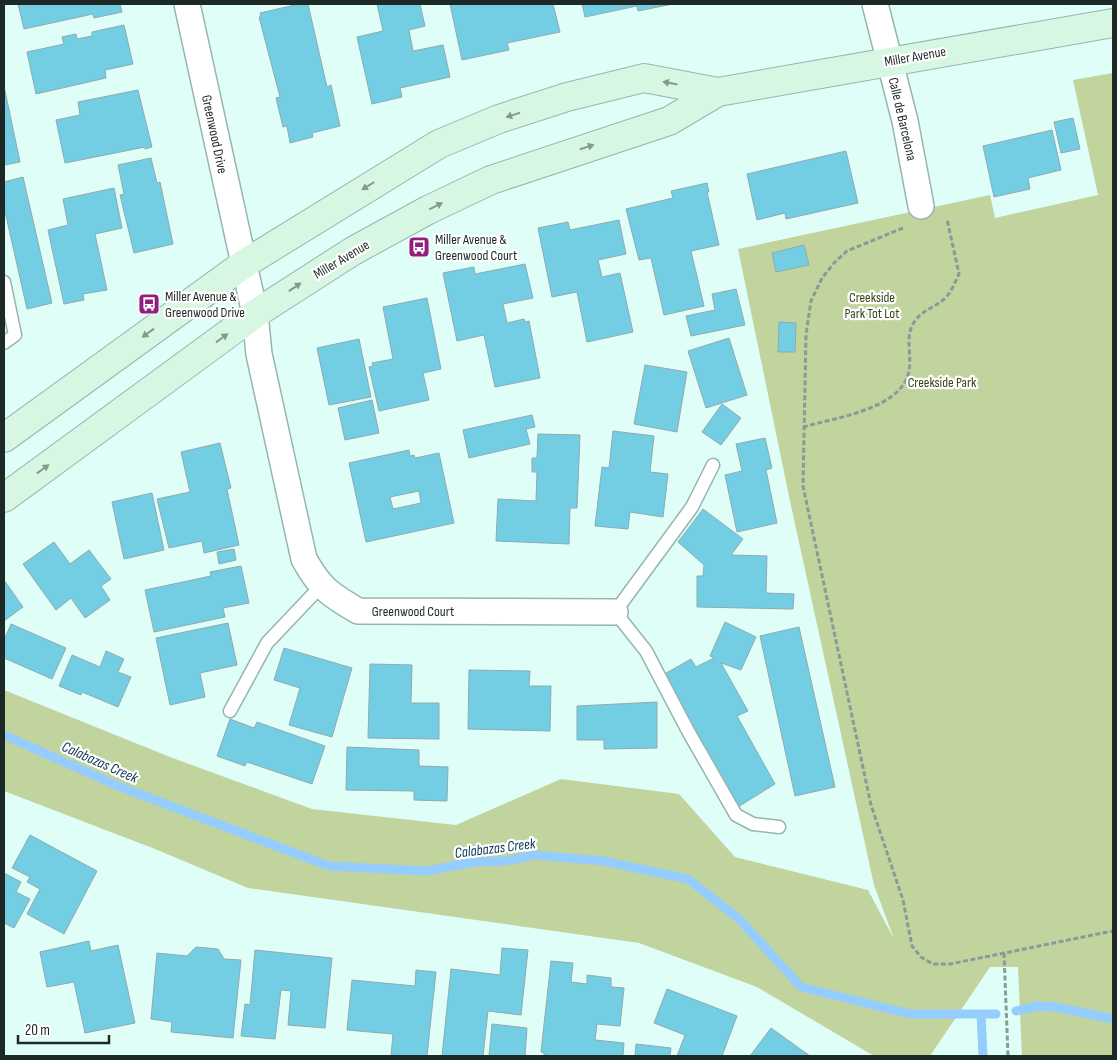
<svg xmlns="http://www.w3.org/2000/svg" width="1117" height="1060" font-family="'Sofia Sans Condensed',sans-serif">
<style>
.green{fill:#c1d49e}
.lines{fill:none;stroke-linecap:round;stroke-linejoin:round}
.stream{stroke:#94cdfe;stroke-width:9}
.building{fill:#74cee3;stroke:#8eaab1;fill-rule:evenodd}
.lane-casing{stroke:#97b5b0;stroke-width:15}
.street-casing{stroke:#97b5b0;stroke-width:28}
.secondary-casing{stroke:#97b5b0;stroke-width:30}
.path{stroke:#869c98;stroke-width:3;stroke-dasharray:5 2.5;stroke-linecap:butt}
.lane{stroke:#fff;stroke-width:12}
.street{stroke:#fff;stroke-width:25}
.secondary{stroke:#d8f7e3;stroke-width:28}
.oneway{fill:#849a8e}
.labels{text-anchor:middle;stroke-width:4.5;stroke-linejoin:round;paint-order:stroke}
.street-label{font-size:14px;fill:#1d2927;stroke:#fff}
.poi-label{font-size:14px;fill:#1d2927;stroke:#fff;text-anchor:start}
.park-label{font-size:14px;fill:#384616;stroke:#fff}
.water-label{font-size:15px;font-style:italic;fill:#0b3756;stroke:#fff}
</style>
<rect width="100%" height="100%" fill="#dffef8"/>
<!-- green -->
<path class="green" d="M1113 73V1056H1022L1018 967H990L930 1056H874L757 987 639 943 248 888 155 849 4 791V690L170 757 312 809 456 825 561 779 679 794 735 857 868 890 894 939 874 885 790 501 738 249 990 195 995 218 1098 195 1073 80Z"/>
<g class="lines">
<!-- stream -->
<path class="stream" d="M4 735 118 786 329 866 427 871 474 862 505 861 535 855 603 861 688 879 739 919 801 987 910 1014H996
M1016 1011 1038 1006 1055 1007 1113 1019
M981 1014 983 1056"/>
</g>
<!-- building -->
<path class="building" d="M18 4H120L122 12 94 18 93 14 24 29Z
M299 4H308L327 87 331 85 340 126 312 133 313 137 290 143 287 126 283 127 276 98 280 97 259 17H261L260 13Z
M377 4H420L425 26 409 30 413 51 443 45 450 77 400 88 402 97 372 104 357 37 383 31Z
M450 4H553L560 32 507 43 509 50 462 60Z
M582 4H673L638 11 637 6 585 17Z
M124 25 133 64 105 70 106 78 36 94 27 52 64 44 62 37 76 34 77 39 92 36V32Z
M4 86 20 162 4 165Z
M138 90 152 147 145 149V147L65 163 56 120 80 115 78 102Z
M1073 118 1080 149 1061 153 1054 122Z
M1052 130 1061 170 1028 178 1030 189 994 197 983 146Z
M846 151 858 203 786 219 785 213 757 220 747 174Z
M151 158 157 183 160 182 173 244 134 253 120 195 124 194 118 165Z
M23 177 52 303 27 309 4 207V182Z
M707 183 709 192H707L719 245 691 251 704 306 664 315 651 258 639 260 626 209 673 198 671 191Z
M114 188 122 228 95 234 107 290 83 294 84 300 64 304 48 230 68 225 63 199Z
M619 220 626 254 598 260 602 277 620 273 633 332 587 342 577 292 552 297 538 228 568 222 570 230Z
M804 245 809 265 776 272 772 253Z
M525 264 533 298 503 304 507 323 524 319 525 322 529 321 540 378 495 387 484 335 457 341 443 273 474 267 475 274Z
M736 289 745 325 691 336 686 316 715 310 712 294Z
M427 298 441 369 423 373 429 400 379 411 369 367 373 366 372 363 393 359 383 307Z
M779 322 796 323 795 352H778Z
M729 338 747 395 706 408 688 351Z
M359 339 371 397 329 405 317 348Z
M645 365 687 372 677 432 634 424Z
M372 400 379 433 345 440 338 408Z
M722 404 741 418 721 445 702 432Z
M532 415 535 427 526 429 530 444 469 458 463 430Z
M613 431 654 436 650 472 668 474 663 517 630 512 628 529 595 526 602 467 609 468Z
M538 434 580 435 577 508H570L569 544 496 541 498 499 536 501 537 472H532V458H537Z
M765 438 772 468 766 470 777 523 737 532 725 475 742 471 736 444Z
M220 443 231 488 227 489 239 545 204 553 202 541 169 548 157 499 190 492 181 452Z
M409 450 410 456 414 455 415 458 439 453 454 523 366 542 349 463ZM419 491 421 503 393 509 390 497Z
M152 493 164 550 124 559 112 502Z
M703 509 743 539 731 555 767 556 766 593 794 594 793 609 697 607V576H703L704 565 678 542Z
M54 542 70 564 89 550 111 579 101 586 110 600 85 618 71 598 56 610 23 564Z
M234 549 236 560 219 564 217 552Z
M241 566 249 603 223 608 225 617 154 632 145 590 211 576 210 572Z
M4 580 23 607 4 621Z
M725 622 756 637 741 670 721 663 748 711 737 716 775 784 738 807 661 676 691 659 696 667 714 658 710 656Z
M228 623 237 665 200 673 205 697 170 705 156 638Z
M11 624 66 648 52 679 4 658V640Z
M799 627 835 787 795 796 760 636Z
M284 648 352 668 332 737 289 725 300 688 274 680Z
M106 651 124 659 118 672 131 677 118 707 82 692 81 695 59 686 72 655 100 667Z
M370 664 412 665 411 703H439V739L368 738Z
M469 670 530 671 529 686H551L550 731 468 729Z
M657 702V748L604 749V740H577V706Z
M230 719 254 728 257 722 325 746 312 784 247 762 245 766 217 756Z
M347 747 419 750V766L448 767 447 801 414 800V791L346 790Z
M30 835 97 871 64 934 27 914 40 889 27 882 30 877 12 868Z
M4 873 21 882 16 892 30 899 14 928 4 923Z
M89 941 91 951 118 945 135 1023 85 1033 74 982 47 987 40 952Z
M196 947 218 949 224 959 241 960 233 1038 171 1032 172 1022 151 1019 157 953 187 956Z
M502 948 528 950 521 1015 488 1011 483 1056H442L451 969 500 975Z
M255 950 332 958 325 1028 288 1025 291 991 281 990 275 1039 241 1036 245 1004 250 1005Z
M551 961 573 963 571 982 587 984V975L611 978V987L624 988 620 1026 597 1024 595 1040 624 1043 623 1056H556L544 1055V1053L541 1052Z
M416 970 436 972 427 1056H391L393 1034 347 1030 352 980 415 986Z
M667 989 737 1016 722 1056H677L685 1035 654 1023Z
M492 1024 527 1028 525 1056H489Z
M771 1028 810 1056H750Z
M636 1044 671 1048 670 1056H635Z"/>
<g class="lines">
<!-- lane casing -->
<g class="lane-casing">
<path id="lane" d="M4 282 15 335 4 343
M713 465 692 507 615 612 646 651 688 731 736 815 753 824 779 827
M230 711 267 643 321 586"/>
</g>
<!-- street casing -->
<g class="street-casing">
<path id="street" d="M187 4 255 314 259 354 304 559C320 588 329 594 358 611L615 612
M875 4 905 121 921 206"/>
</g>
<!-- secondary casing -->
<g class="secondary-casing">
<path id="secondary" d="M4 438 244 264 439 144 499 119 567 97 644 78 718 92
M4 498 255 314 353 251 428 210 491 180 669 121 718 92 1113 23"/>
</g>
<!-- path -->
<path class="path" d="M903 228 847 251 834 263 822 278 811 301 806 334 803 486 871 805 903 900 912 946 921 957 933 964H950L1113 931
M803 427C834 418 897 410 908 375 913 359 905 340 912 326 919 311 932 309 943 300 951 294 955 282 959 274L947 219
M1004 953 1008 1056"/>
<!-- lane -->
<use href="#lane" class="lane"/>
<!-- street -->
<use href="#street" class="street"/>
<!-- secondary -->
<use href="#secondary" class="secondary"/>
</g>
<!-- one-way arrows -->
<defs><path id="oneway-solid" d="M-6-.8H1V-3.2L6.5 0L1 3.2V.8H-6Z" transform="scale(1.25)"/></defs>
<g class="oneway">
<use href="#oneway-solid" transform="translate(670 83) rotate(-169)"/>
<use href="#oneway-solid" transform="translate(513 115) rotate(162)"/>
<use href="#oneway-solid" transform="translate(587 147) rotate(-18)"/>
<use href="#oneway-solid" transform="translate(368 186) rotate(148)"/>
<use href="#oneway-solid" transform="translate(436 206) rotate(-26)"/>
<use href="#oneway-solid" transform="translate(295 287) rotate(-34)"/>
<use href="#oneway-solid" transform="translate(148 333) rotate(144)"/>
<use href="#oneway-solid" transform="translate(222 338) rotate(-36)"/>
<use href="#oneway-solid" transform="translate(43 469) rotate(-36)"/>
</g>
<!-- icons -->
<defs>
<g id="bus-square" transform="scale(1.125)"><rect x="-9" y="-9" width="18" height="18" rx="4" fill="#911e7d" stroke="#fff"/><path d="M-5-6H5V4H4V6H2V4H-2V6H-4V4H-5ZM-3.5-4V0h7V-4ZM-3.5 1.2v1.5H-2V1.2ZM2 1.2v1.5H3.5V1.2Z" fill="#fff"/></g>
</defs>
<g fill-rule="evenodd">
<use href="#bus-square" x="419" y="247"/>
<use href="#bus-square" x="149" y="304"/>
</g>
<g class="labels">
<!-- street labels -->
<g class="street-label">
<text transform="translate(915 56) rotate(-10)" y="5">Miller Avenue</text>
<text transform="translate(903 119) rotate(77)" y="5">Calle de Barcelona</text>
<text transform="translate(215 134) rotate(78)" y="5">Greenwood Drive</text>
<text transform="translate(341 259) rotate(-31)" y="5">Miller Avenue</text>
<text x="413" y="616">Greenwood Court</text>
</g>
<!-- poi labels -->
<g class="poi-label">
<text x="435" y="244">Miller Avenue &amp;<tspan x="435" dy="16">Greenwood Court</tspan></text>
<text x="165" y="301">Miller Avenue &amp;<tspan x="165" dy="16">Greenwood Drive</tspan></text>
</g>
<!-- park labels -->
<g class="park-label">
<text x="872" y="302">Creekside<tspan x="872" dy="16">Park Tot Lot</tspan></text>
<text x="942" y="387">Creekside Park</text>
</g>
<!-- water labels -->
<g class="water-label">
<text transform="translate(100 762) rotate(24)" y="5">Calabazas Creek</text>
<text transform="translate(495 848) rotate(-7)" y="5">Calabazas Creek</text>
</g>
</g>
<!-- border -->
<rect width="1117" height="1060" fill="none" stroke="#1d2927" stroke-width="10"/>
<!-- scale -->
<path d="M18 1035v8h91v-8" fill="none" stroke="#1d2927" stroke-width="2.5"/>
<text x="25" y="1035" font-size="15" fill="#1d2927" stroke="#ffffff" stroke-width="4" paint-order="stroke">20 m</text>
</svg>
